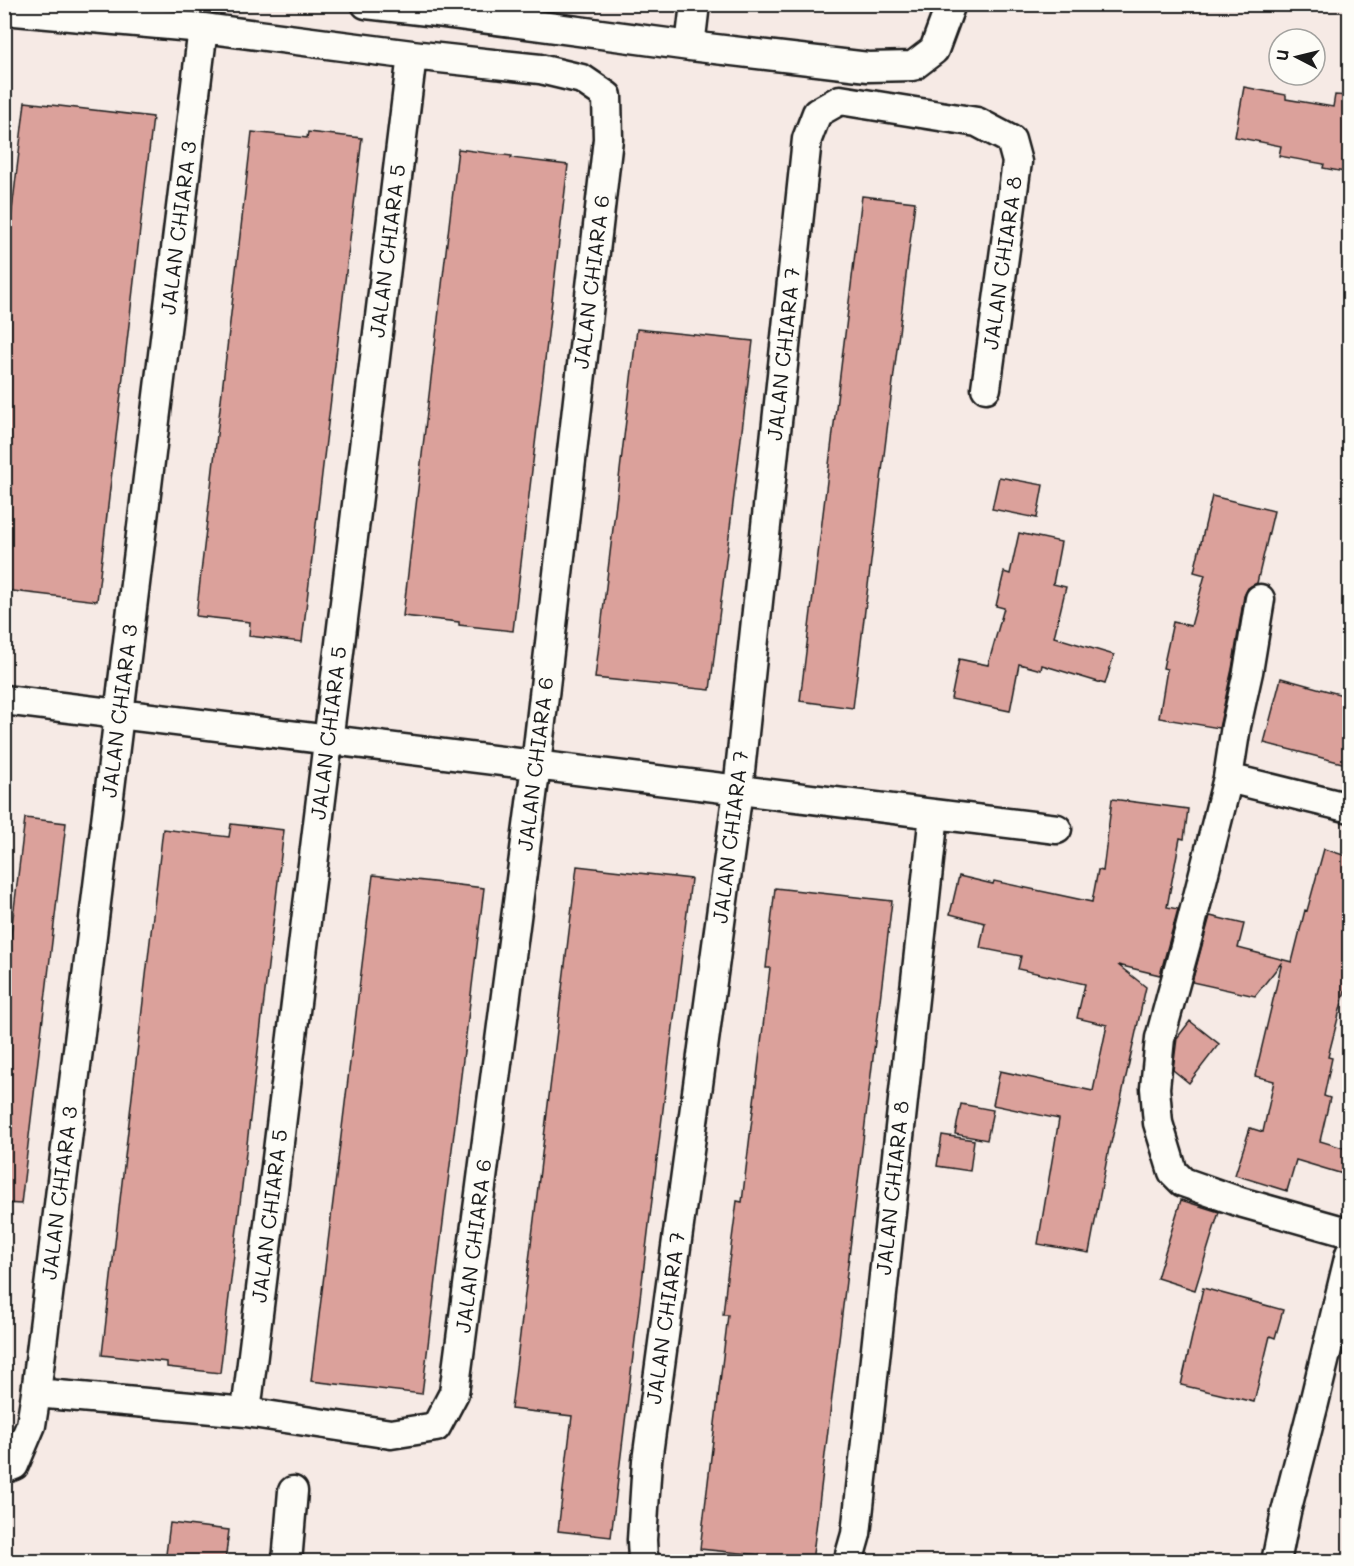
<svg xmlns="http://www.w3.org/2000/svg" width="1354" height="1566" font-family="Mali,sans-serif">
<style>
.building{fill:#dba19b;stroke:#1c1c1c;stroke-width:1.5}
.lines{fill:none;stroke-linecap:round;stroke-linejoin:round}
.minor-casing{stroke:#1c1c1c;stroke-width:33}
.minor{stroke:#fdfcf7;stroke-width:28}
.labels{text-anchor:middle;stroke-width:4.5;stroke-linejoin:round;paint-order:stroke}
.street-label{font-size:21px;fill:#1c1c1c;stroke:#fdfcf7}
</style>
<rect width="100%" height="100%" fill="#f6eae5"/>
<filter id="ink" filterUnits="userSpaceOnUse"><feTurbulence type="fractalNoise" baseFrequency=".0167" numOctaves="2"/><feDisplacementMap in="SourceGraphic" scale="12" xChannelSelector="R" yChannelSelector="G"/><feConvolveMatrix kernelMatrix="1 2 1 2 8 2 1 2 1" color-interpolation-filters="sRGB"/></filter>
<g filter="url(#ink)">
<!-- building -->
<path class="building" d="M1244 87 1286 95V99L1333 107 1335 95 1350 96V173L1323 168 1324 164 1279 156 1281 146 1235 137Z
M25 102 153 117 97 601 4 590V277Z
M252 132 307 138 308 132 362 138 302 642 249 636 250 622 196 616Z
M458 149 512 156 511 158 568 165 513 631 459 625V622L403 616Z
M862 196 915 202 853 708 800 701Z
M637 329 753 341 710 690 595 678Z
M999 477 1043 485 1037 518 992 509Z
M1212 496 1274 511 1257 583 1248 588 1244 596 1232 669 1219 728 1159 718 1167 669 1163 668 1173 622 1191 626 1205 575 1194 572Z
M1019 533 1061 542 1053 584 1066 587 1054 637 1114 655 1105 684 1042 665 1041 670 1019 664 1010 711 951 699 959 659 988 665 1004 608 996 606 1004 572 1010 574Z
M1281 678 1350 697V765L1264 743Z
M1112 799 1188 809 1184 839 1180 838 1167 907 1178 909 1160 975 1118 965 1146 987 1110 1148H1109L1089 1253 1038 1244 1059 1119 993 1105 1000 1071 1093 1091 1107 1025 1077 1018 1085 984 1018 969 1021 956 980 948 985 923 950 914 959 876 993 884 994 881 1092 902 1098 870 1103 871Z
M25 818 66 823 21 1204 4 1203V992Z
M231 824 284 830 220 1373 167 1367V1362L102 1355 163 829 229 837Z
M1324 849 1350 857V971L1328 1057 1332 1058 1324 1096 1330 1098 1320 1141 1350 1150V1153L1343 1174 1296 1160 1287 1191 1235 1175 1250 1128 1263 1132 1274 1081 1255 1076 1282 962 1255 996 1192 982 1210 916 1244 924 1238 948 1292 962 1305 910 1307 911Z
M577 866 691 879 611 1537 558 1531 572 1416 511 1409Z
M373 875 484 888 422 1394 311 1381Z
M775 888 892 901 812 1562H786L759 1558V1555L700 1549 728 1315H723L727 1277 737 1201 742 1202 770 968H766Z
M1190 1021 1219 1044 1189 1083 1173 1070 1177 1038Z
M961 1104 993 1110 987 1140 955 1134Z
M942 1135 974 1140 970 1171 937 1166Z
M1181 1200 1219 1212 1195 1290 1157 1278Z
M1203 1288 1283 1310 1275 1338 1270 1336 1254 1402 1181 1385Z
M170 1523 229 1530 225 1562H165Z"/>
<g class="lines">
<!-- minor casing -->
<g class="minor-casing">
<path id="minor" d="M366 4 437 12 690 46 868 67 913 66 934 50 951 4
M4 10 203 28 412 55 540 69 582 79 607 96 608 139 536 765 454 1393 436 1427 391 1434 246 1412 36 1393 31 1425 14 1465 4 1469
M690 46 695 4
M1260 599 1248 672 1236 726 1228 778 1189 932 1160 1038 1155 1088 1158 1123 1173 1172 1183 1182 1240 1202 1350 1233
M4 700 1057 829
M1228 778 1350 808
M36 1393 203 28
M246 1412 412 55
M287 1562 293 1491
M646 1562 643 1560 642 1540 647 1461 738 790 807 139 817 113 840 100 977 122 1011 140 1017 162 986 388
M848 1562 856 1534 934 814
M1276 1562 1286 1512 1314 1403 1350 1254"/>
</g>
<!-- minor -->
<use href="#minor" class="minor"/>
</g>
</g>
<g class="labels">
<!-- street labels -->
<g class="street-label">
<text transform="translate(179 228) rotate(-83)" y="7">JALAN CHIARA 3</text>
<text transform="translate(388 251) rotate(-83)" y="7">JALAN CHIARA 5</text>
<text transform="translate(1003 263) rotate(-82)" y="7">JALAN CHIARA 8</text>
<text transform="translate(592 282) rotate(-83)" y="7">JALAN CHIARA 6</text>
<text transform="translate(784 354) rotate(-84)" y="7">JALAN CHIARA 7</text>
<text transform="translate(120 711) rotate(-83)" y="7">JALAN CHIARA 3</text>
<text transform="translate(329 733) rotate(-83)" y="7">JALAN CHIARA 5</text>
<text transform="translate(536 764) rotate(-83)" y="7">JALAN CHIARA 6</text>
<text transform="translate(731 837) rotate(-83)" y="7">JALAN CHIARA 7</text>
<text transform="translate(893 1188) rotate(-84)" y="7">JALAN CHIARA 8</text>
<text transform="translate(60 1193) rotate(-83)" y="7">JALAN CHIARA 3</text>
<text transform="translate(270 1216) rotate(-83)" y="7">JALAN CHIARA 5</text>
<text transform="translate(474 1246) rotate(-83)" y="7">JALAN CHIARA 6</text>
<text transform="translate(666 1318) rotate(-82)" y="7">JALAN CHIARA 7</text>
</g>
</g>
<!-- margin -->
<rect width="1354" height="1566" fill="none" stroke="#fdfcf7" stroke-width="24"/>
<rect x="12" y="12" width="1330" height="1542" fill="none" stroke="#1c1c1c" stroke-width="2" filter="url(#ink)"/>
<!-- north arrow -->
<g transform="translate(1297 57) rotate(277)"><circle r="28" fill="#fdfcf7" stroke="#a3a29f" stroke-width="1.5"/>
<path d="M0-4.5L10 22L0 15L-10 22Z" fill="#1c1c1c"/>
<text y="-9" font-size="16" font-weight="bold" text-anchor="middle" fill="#1c1c1c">U</text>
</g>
</svg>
